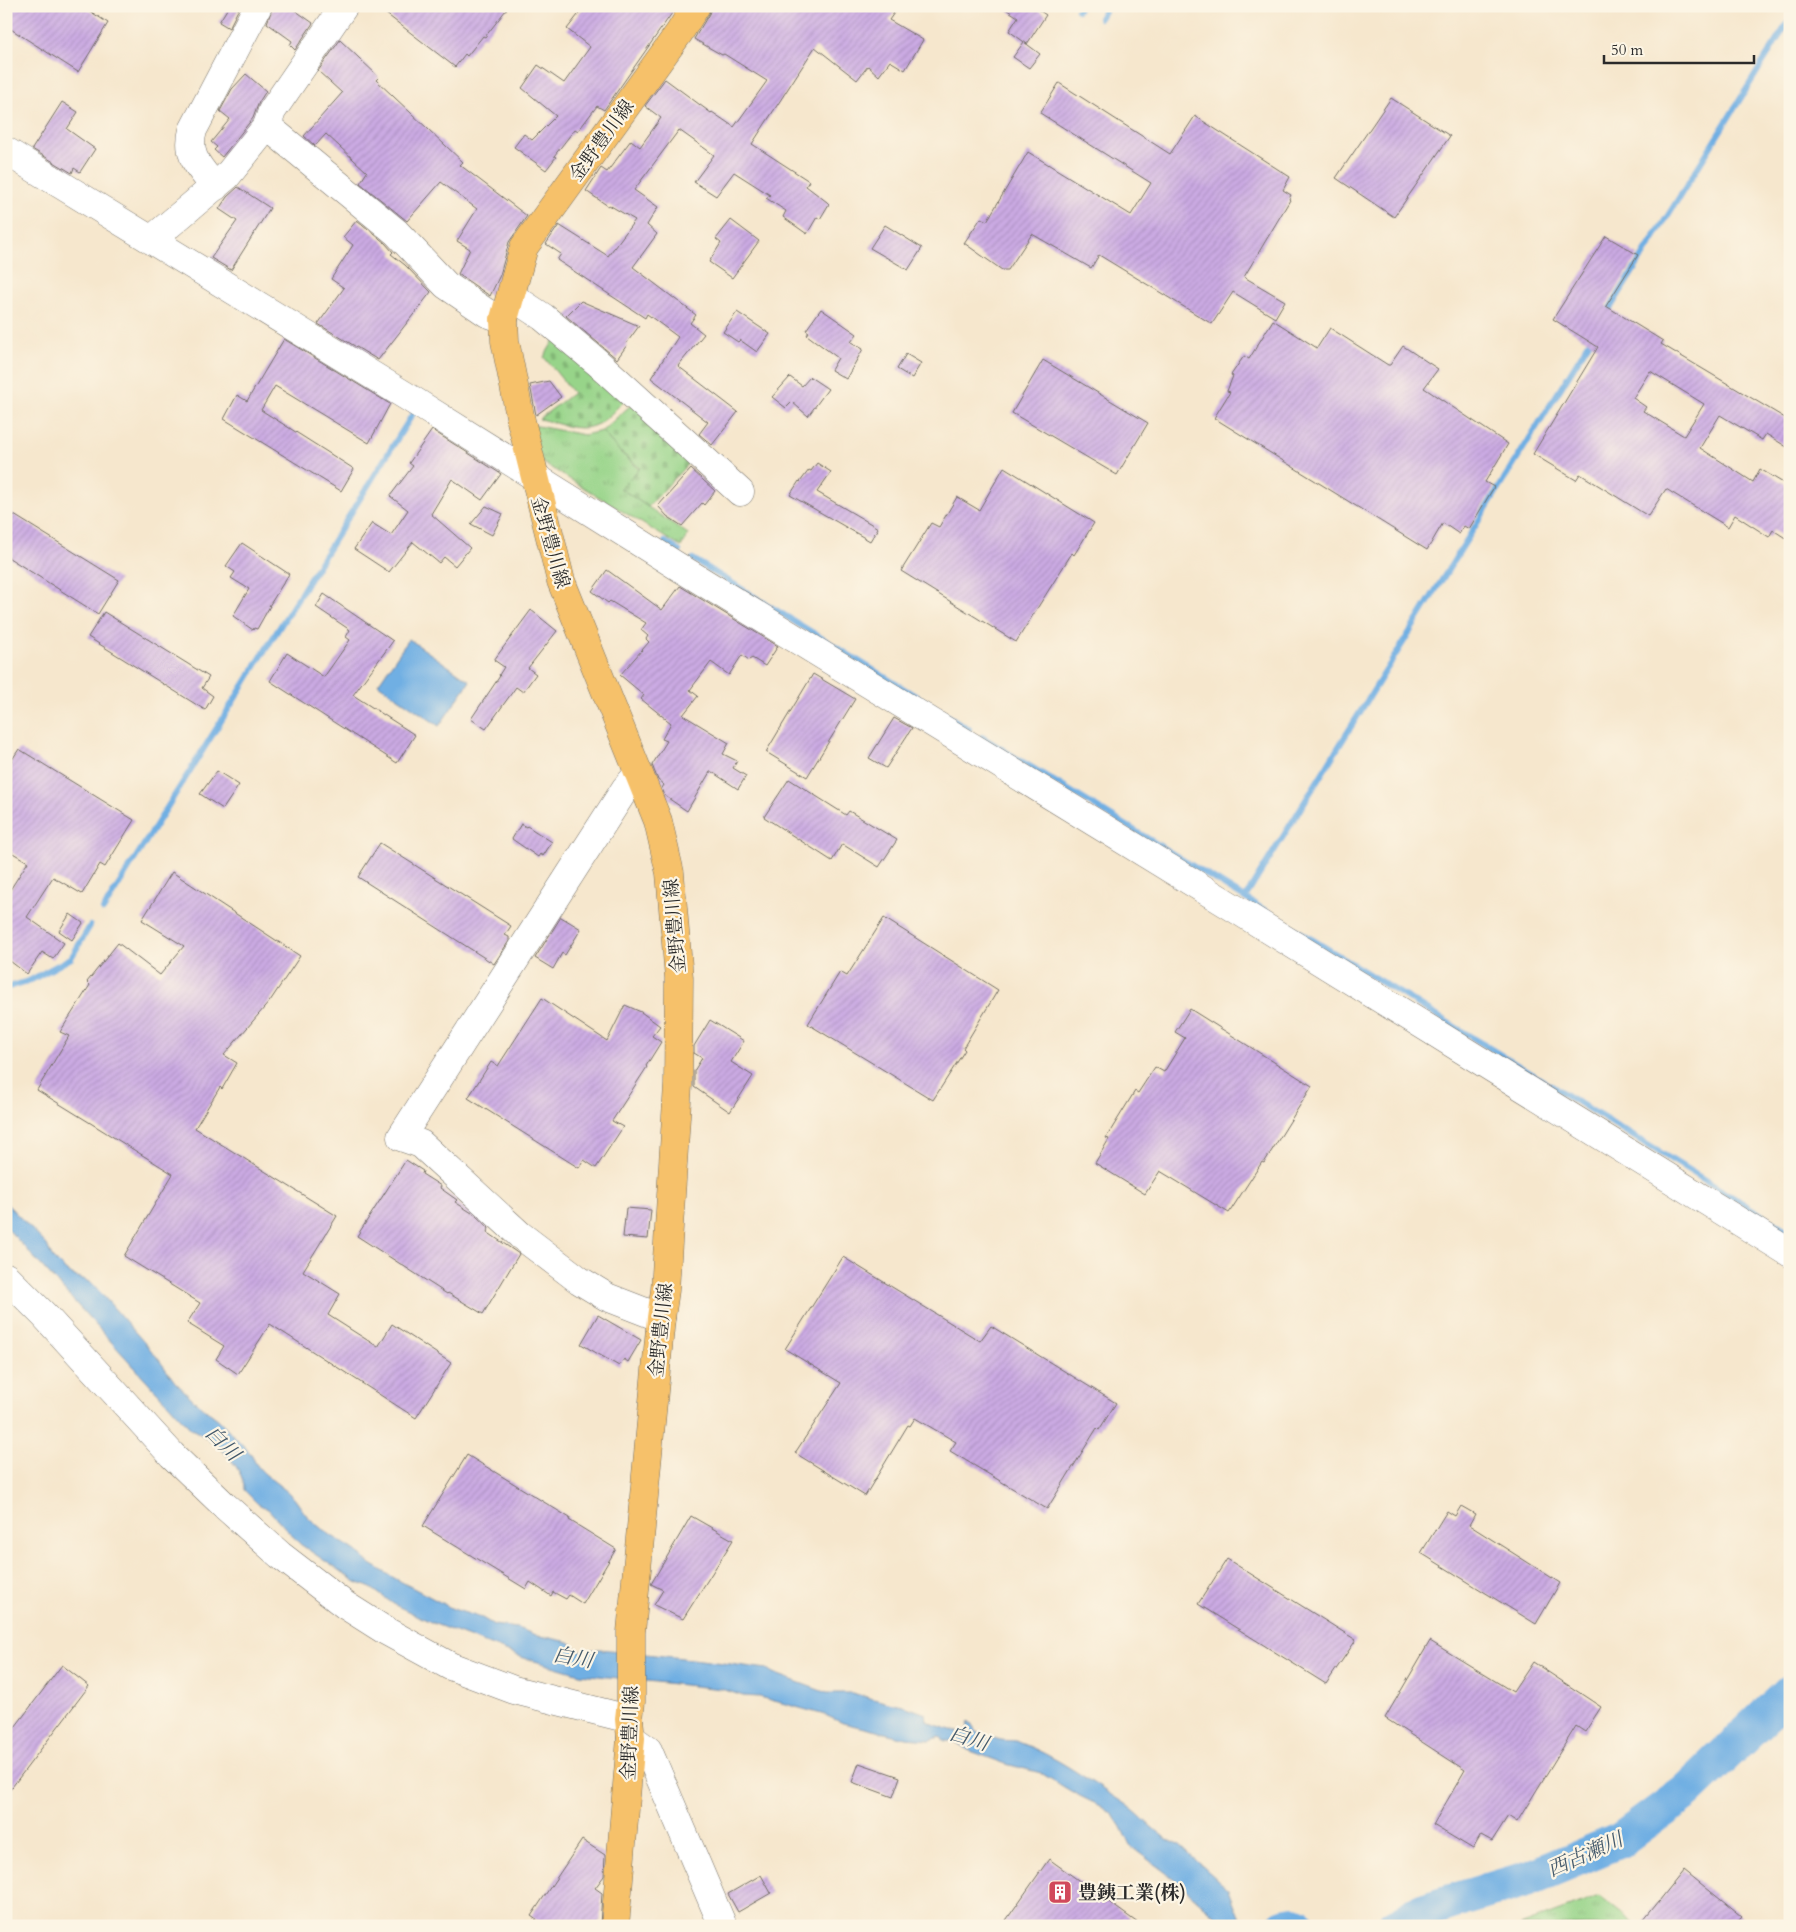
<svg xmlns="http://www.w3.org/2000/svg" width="1796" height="1932" font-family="Cardo,'Noto Serif JP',serif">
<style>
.grass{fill:url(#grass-tufts);stroke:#61805a}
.cemetery{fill:url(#cemetery-stones);stroke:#61805a}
.water{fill:#70afe3;stroke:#4e6d87}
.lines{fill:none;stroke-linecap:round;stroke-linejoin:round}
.stream{stroke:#70afe3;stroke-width:6}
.river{stroke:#70afe3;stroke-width:36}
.building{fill:url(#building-hatch);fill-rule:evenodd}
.minor-casing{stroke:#726d64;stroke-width:29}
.major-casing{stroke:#726d64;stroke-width:29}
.minor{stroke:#fff;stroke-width:28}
.major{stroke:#f6c16b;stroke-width:28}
.labels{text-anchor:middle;stroke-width:4.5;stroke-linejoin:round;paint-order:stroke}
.street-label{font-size:19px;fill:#2b2b2b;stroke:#fcf5e5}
.poi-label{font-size:19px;font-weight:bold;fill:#2b2b2b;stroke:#fcf5e5;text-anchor:start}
.water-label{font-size:20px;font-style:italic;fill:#43596b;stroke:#fcf5e5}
</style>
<defs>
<pattern id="grass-tufts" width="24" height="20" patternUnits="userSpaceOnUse" patternTransform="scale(1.25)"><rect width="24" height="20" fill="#97d489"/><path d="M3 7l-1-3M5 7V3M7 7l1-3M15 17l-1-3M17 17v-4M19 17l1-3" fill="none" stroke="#82b676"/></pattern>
<pattern id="cemetery-stones" width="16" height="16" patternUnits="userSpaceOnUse" patternTransform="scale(1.25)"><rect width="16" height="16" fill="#97d489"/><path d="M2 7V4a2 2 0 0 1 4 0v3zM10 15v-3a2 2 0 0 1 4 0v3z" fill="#82b676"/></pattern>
<pattern id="building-hatch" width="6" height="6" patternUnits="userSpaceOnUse" patternTransform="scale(1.25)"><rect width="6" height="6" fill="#cbaae3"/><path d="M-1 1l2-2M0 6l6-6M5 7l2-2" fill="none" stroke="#ae92c3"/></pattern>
</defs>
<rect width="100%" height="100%" fill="#fcf5e5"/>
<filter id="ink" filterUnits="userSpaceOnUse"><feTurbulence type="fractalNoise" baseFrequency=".02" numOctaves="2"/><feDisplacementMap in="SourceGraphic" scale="10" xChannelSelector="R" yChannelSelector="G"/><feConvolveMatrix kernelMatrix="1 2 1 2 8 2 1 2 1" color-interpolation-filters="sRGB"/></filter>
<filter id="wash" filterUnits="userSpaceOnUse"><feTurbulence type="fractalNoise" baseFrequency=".0096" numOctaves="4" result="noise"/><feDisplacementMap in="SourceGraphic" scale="20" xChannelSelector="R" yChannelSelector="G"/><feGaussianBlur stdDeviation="1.12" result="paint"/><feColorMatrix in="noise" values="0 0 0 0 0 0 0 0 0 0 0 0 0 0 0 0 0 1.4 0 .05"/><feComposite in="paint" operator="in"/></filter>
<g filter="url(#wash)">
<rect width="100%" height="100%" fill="#f6e7cd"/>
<!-- grass -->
<path class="grass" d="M532 425 584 435 602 431 619 451 639 469 620 488 688 534 681 547 540 461Z
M1600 1896 1639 1926H1519Z"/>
<!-- cemetery -->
<path class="cemetery" d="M556 337 626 399C616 408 606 422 593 426 577 432 555 422 539 419L573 393 544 357Z
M632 404 694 457 648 507 620 488 640 468 619 451 602 431Z"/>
<!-- water -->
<path class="water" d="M409 639 470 681 439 726 378 684Z
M6 1203 47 1245 52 1257 63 1268 72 1275 92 1283 157 1357 175 1382 198 1404 219 1420 252 1455C257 1473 279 1483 292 1496 298 1502 302 1511 308 1517 323 1532 344 1543 362 1555L366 1561 396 1579 453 1609 482 1618 494 1625 517 1628 536 1635 569 1642 580 1651 600 1649 701 1660 767 1669 773 1673 827 1693H852L892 1704 904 1706 926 1714 927 1721C938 1727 950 1729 962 1733L967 1730 969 1721 976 1732C984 1735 992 1738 1001 1740 1006 1741 1011 1740 1016 1741 1055 1755 1091 1782 1125 1804 1145 1818 1155 1835 1179 1845L1229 1890 1240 1919 1239 1926H1227L1173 1878 1130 1846 1121 1827 1113 1815 1100 1806 1074 1793 1041 1773 1006 1764 968 1750 954 1741H945L940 1737 930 1740 906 1738 843 1723 825 1715 760 1697 743 1696 722 1689 580 1674 524 1658 435 1624 395 1605 371 1588 356 1582 300 1544 268 1509 258 1504 244 1490C245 1466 212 1438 191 1429L6 1227Z"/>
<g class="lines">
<!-- stream -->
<path class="stream" d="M1078 10 1080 6
M1100 18 1107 6
M1606 315 1790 19
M665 542 679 551
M693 559 969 729
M982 737 1788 1231 1790 1228
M1245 898 1593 336
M103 910 414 412
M6 988 31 980 71 958 90 926"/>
<!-- river -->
<path class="river" d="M1284 1926 1295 1924 1299 1926
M1395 1926 1422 1911 1530 1878 1621 1840 1686 1792 1790 1692"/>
</g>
<g id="blocks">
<!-- building -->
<path class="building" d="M6 6H82L108 23 78 72 6 26Z
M229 6H240L229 28 219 22Z
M273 6H289L313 23 295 50 290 45 292 41 267 23Z
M376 6H509L485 37 483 36 467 56 465 54 455 67Z
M585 6H677L604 110 597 106 578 131 575 129 554 156 556 157 546 170 514 147 524 134 532 140 556 116 522 88 538 65 564 83 590 47 567 29Z
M712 6H885L894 13 889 20 923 40 905 70 890 61 879 76 868 66 857 80 815 47 752 144 809 181 806 186 827 202 829 204 820 219 817 217 807 234 783 217 786 211 766 198 770 195 734 172 716 196 694 182 714 155 679 130 634 190 658 207 647 225 657 234 633 267 696 315 690 323 704 334 678 366 738 412 712 445 699 434 708 422 651 378 678 337 647 314 645 318 557 260 561 254 546 244 559 225 608 256 635 220 609 205 608 206 586 191 601 168 607 172 631 140 640 147 661 118 645 106 665 79 711 113 712 112 734 127 767 81 724 54 722 55 694 39 709 14Z
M1001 6H1033L1046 15 1027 44 1009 31 1018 17Z
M340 40 379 77 376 80 463 162 460 165 527 216 509 242 500 275 490 296 458 274 470 249 457 241 477 209 441 182 407 221 360 183 367 172 326 134 315 146 304 136 342 93 318 71Z
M1024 42 1040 54 1029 68 1013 57Z
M246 74 266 91 259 102 253 118 222 157 214 150 217 147 211 142 230 119 220 111 232 89Z
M1059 83 1170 154 1195 116 1290 177 1283 190 1291 195 1289 199 1290 200 1244 277 1285 301 1275 318 1233 292 1212 324 1099 255 1091 268 1032 234 1008 270H1002L964 243 981 218 987 221 1028 152 1131 215 1151 183 1040 113Z
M1391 98 1450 136 1394 217 1336 178Z
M62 102 78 112 67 129 95 149 80 172 74 168 72 173 32 149Z
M238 187 270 208 231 270 211 258 237 221 219 209 227 197Z
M357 220 385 243 393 252 391 254 405 265 431 292 378 360 318 324 344 288 331 279 353 245 343 237Z
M731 220 759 241 732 278 709 262 721 243 716 239Z
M885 225 922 248 908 270 870 248Z
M1606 236 1638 255 1606 306 1663 341 1661 344 1790 421V449L1766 434 1762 440 1720 415 1700 448 1753 482 1760 469 1790 487V541L1773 530 1769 537 1735 515 1728 527 1666 489 1648 516 1580 474 1576 480 1533 454 1598 347 1553 319ZM1650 371 1704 404 1684 436 1643 411 1646 407 1633 398Z
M581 301 639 326 626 344 627 345 617 359 566 316Z
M821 309 857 334 851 342 863 349 846 379 831 370 838 358 807 335 809 332 806 330Z
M737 312 770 334 757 352 740 340 738 342 723 332Z
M1273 320 1317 348 1330 328 1388 365H1390L1403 346 1438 369 1424 388 1508 444 1485 482 1494 487 1469 529 1464 526 1459 534 1443 523 1427 550 1214 418 1230 392 1227 391 1233 376 1231 375 1244 356 1249 359Z
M284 339 390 404 369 443 275 386 261 410 354 469 341 491 224 419 237 395 247 401Z
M906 354 921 363 912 378 897 369Z
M1043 360 1148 423 1117 475 1012 413Z
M790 377 802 386 810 377 828 389 808 416 792 402 786 408 772 397Z
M549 381 561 397 536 415 530 385Z
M432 430 501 474 482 500 452 479 431 514 470 548 455 566 444 557 439 563 413 542 389 572 354 549 372 523 391 535 408 510 390 496 413 466 409 463Z
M817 463 831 472 817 492 878 528 870 541 790 495 799 481 800 482 809 470 811 471Z
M1004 467 1094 523 1074 555 1072 553 1016 642 901 571 931 523 939 527 957 497 979 510Z
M691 469 715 491 704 505 702 503 682 526 667 516 658 506Z
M486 506 503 514 492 535 471 524Z
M6 510 119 580 98 614 6 556Z
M242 543 289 574 269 606H270L257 629 254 628 253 630 233 616 249 589 231 578 235 572 226 566Z
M607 570 662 610 680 586 778 646 765 666 752 658 749 660 742 655 729 675 711 662 690 690 698 696 683 715 729 743 723 754 737 761 733 768 746 776 738 789 712 772H710L687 811 665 796 662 788 664 785 658 780 652 765 667 741 662 739 671 723 641 699 644 695 620 675 649 642 646 639 648 636 641 630 646 623 610 601 608 603 592 591Z
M324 594 393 641 353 695 415 735 397 763 270 681 287 653 324 677 350 640 346 637 350 630 316 607Z
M531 610 557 631 528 668 536 674 523 692 516 687 486 729 471 719 500 676 499 675 504 667 494 660Z
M104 612 209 677 202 688 213 696 205 710 88 637Z
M813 674 855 699 807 777 766 752Z
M894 718 912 728 886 768 869 758Z
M19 749 134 820 105 867 100 864 82 894 53 877 27 917 64 943 53 959 42 952 27 974 6 958V896L28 862 6 849V769Z
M217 771 239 785 223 809 200 794Z
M789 779 846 815 849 811 897 840 879 867 842 844 832 861 764 817Z
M521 824 526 827 527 826 552 842 543 856 540 854 538 857 512 839Z
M380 843 511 926 505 935 509 937V941L494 964 358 877Z
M172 872 300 956 270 1001 224 1055 237 1063 222 1089 220 1087 195 1128 337 1216 303 1271 340 1294 328 1315 378 1347 392 1324 451 1363 416 1418 270 1324 238 1374 216 1359 224 1346 187 1323 200 1303 124 1256 173 1174 37 1090 69 1036 60 1032 90 985 87 982 118 943 160 975 184 946 142 920Z
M70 914 83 923 72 940 59 931Z
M561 917 581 929 565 955 562 953 553 969 535 958Z
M884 918 998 990 963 1048 965 1050 933 1100 808 1024 840 972 847 976Z
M542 998 607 1041 625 1005 641 1012 660 1026 652 1036 661 1042 646 1066 647 1067 612 1121 623 1127 596 1168 584 1160 579 1168 468 1098 491 1062 498 1066Z
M1190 1009 1312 1086 1264 1163 1262 1162 1229 1213 1160 1171 1145 1194 1095 1163 1109 1139 1106 1138 1135 1091 1138 1093 1155 1067 1164 1072 1185 1038 1175 1032Z
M710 1020 744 1041 731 1062 753 1076 730 1112 694 1087V1071L702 1058 694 1053V1046Z
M406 1160 423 1171 422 1174 441 1186 440 1188 457 1200 455 1202 475 1215 489 1228 487 1232 519 1254 483 1314 448 1293 447 1294 357 1236Z
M626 1208 651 1210 648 1239 623 1237Z
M843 1257 980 1341 991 1326 1116 1403 1099 1430 1097 1428 1047 1509 950 1451 956 1442 915 1418 910 1426 908 1425 865 1496 795 1453 841 1383 785 1349Z
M598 1315 641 1340 628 1362 624 1359 619 1366 581 1344Z
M467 1455 570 1518 569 1520 616 1549 583 1604 569 1595 566 1599 553 1592 551 1596 530 1582 526 1589 423 1526Z
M1461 1506 1475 1514 1469 1525 1560 1583 1536 1624 1421 1553 1447 1511 1455 1516Z
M691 1516 733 1540 683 1619 654 1605 663 1590 651 1584Z
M1227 1559 1356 1640 1326 1684 1198 1604Z
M1430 1641 1513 1692 1533 1662 1601 1707 1585 1732 1576 1726 1517 1822 1508 1816 1492 1841 1481 1835 1473 1849 1433 1825 1465 1770 1385 1718Z
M62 1665 89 1686 6 1795V1739Z
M859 1763 900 1777 893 1797 852 1782Z
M582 1840 605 1855 604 1876 595 1888 602 1893 600 1926H545L531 1916Z
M1049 1859 1142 1926H1002Z
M1684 1870 1742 1917 1734 1926H1639Z
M761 1875 771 1893 738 1912 728 1894Z"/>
</g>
</g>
<g filter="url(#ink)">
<use href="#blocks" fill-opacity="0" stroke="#726d64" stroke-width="1"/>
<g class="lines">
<!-- minor casing -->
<g class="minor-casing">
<path id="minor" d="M267 126 396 232 446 285 487 313 504 319
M6 151 411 399 677 566 1239 911 1790 1253
M215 187C199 167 186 156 193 130L258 6
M151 240 227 176 267 126 272 111 344 6
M511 296 543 317 597 362 740 492
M638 774 625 789 401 1137 421 1144 520 1235 579 1280 607 1297 661 1318
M6 1277 44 1315 172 1455 225 1506 280 1555 345 1605 386 1631 450 1666 514 1690 629 1719
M631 1738 648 1750 723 1926"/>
</g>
<!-- major casing -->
<g class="major-casing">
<path id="major" d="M615 1926 631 1738 629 1719 631 1702V1632L661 1318 665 1290 678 1085 679 978 670 873 658 821 561 581 521 421 505 341 504 319 524 247 679 33 696 6"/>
</g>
<!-- minor -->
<use href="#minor" class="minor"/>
<!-- major -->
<use href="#major" class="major"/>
</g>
</g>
<!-- icons -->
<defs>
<g id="building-square" transform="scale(1.25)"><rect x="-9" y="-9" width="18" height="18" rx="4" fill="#d1495b" stroke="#fcf5e5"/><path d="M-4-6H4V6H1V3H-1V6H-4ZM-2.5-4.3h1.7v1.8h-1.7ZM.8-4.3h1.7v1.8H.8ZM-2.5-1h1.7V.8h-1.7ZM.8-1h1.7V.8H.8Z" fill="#fff"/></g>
</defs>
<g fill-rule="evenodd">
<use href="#building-square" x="1060" y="1892"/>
</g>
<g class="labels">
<!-- street labels -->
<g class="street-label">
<text transform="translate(601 140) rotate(-54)" y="7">金野豊川線</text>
<text transform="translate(551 542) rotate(74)" y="7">金野豊川線</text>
<text transform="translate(674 926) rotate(-95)" y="7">金野豊川線</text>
<text transform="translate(660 1330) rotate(-84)" y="7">金野豊川線</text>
<text transform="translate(629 1733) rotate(-88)" y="7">金野豊川線</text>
</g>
<!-- poi labels -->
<g class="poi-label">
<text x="1078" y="1899">豊銕工業(株)</text>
</g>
<!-- water labels -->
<g class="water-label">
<text transform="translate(223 1443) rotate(45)" y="7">白川</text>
<text transform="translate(573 1657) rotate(10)" y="7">白川</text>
<text transform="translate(969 1738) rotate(17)" y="7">白川</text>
<text transform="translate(1585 1854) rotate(-24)" y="7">西古瀬川</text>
</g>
</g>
<!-- margin -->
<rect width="1796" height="1932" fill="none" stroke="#fcf5e5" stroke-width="25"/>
<!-- scale -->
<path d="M1604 55v8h150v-8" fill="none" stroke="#2b2b2b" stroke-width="2.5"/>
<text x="1611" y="55" font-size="15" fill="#2b2b2b" stroke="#fcf5e5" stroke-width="4" paint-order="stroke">50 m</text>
</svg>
